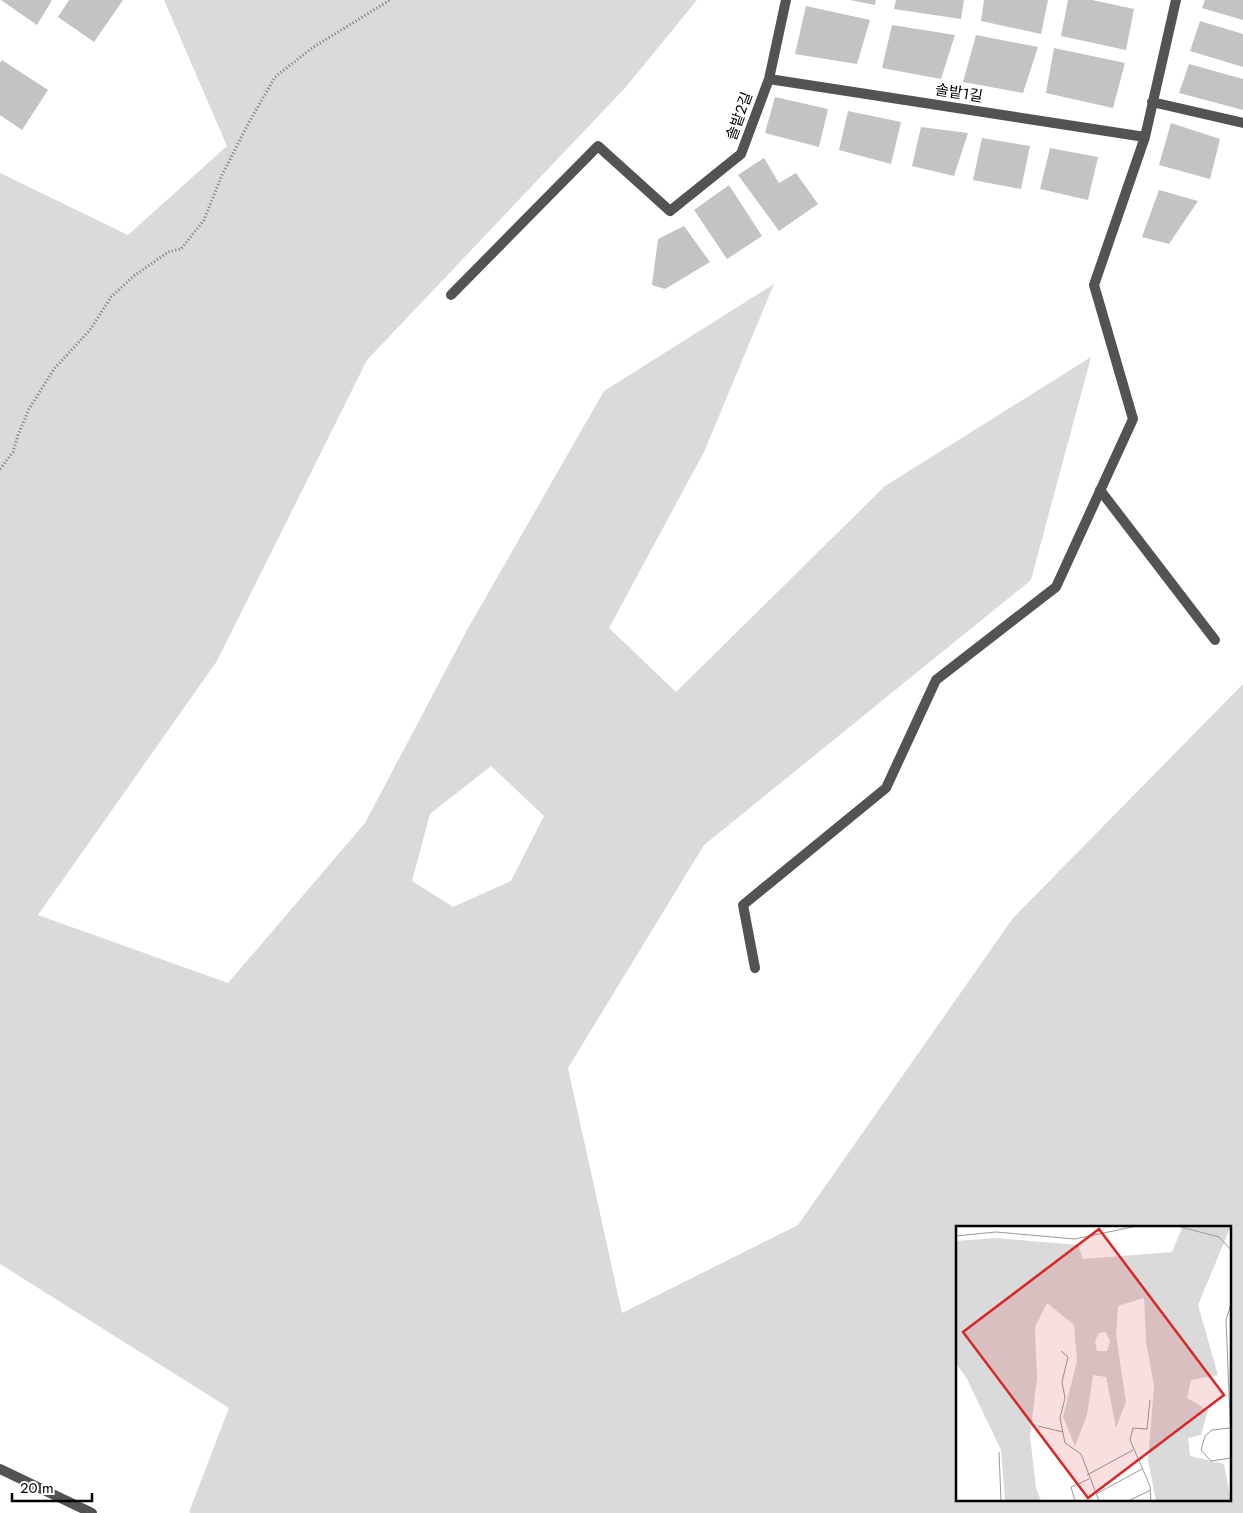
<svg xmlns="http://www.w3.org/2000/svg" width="1243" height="1513" font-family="Jost,'Noto Sans KR',sans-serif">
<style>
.green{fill:#dadada;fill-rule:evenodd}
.building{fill:#c3c3c3}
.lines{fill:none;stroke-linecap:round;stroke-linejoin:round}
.path{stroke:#757575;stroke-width:3;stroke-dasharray:1 2.5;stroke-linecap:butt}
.minor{stroke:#535353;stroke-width:10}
.tertiary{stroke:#535353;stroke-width:10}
.labels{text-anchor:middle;stroke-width:4.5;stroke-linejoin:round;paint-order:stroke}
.street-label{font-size:15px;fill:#000;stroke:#fff}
.inset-road{fill:none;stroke:#999;stroke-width:1}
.view{fill:#d62828;fill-opacity:0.15;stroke:#d62828;stroke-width:2.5}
.inset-edge{fill:none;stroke:#000;stroke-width:2.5}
</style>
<rect width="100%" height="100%" fill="#fff"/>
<!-- green -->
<path class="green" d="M164 0H697L625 88 367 360 217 661 38 915 228 983 365 823 467 630 604 391 774 284 704 452 609 628 676 692 885 486 1091 357 1031 580 704 845 568 1068 622 1313 798 1225 1013 918 1243 684V1513H191L189 1512 229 1408 0 1264V173L128 235 227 146ZM491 766 544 816 511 881 453 907 412 881 430 814ZM957 1227H1229V1499H957Z"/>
<!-- building -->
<path class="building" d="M1 0H52L37 25Z
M69 0H123L94 42 58 17Z
M850 0H876L875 5Z
M896 0H964L961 19 894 9Z
M984 0H1048L1041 34 981 21Z
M1068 0H1092L1134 9 1126 50 1061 36Z
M1205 0H1243V20L1202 8Z
M806 6 870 20 857 64 795 54Z
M1200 21 1243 34V67L1190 51Z
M892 25 955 35 941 79 882 68Z
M976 35 1038 47 1023 93 963 82Z
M1054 48 1125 63 1113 108 1046 93Z
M2 60 48 90 22 130 0 115V63Z
M1189 64 1243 79V110L1179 93Z
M775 97 828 109 819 147 765 133Z
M848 111 901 122 891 164 839 150Z
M1171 123 1220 139 1210 179 1159 165Z
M921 127 968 133 954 176 912 166Z
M982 138 1030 146 1021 189 973 180Z
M1050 148 1098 157 1088 200 1040 189Z
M764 158 779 183 796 173 818 204 779 231 738 175Z
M729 185 762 236 727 259 694 210Z
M1159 190 1198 201 1169 244 1142 237Z
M684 226 710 262 665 289 652 285 658 239Z"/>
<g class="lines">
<!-- path -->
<path class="path" d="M0 469 13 452 18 435 29 409 54 369 90 330 111 297 135 275 168 252 181 249 204 220 222 175 247 126 275 77 312 48 390 0"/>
<!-- minor -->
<path class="minor" d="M769 79 1145 137
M1152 102 1243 123
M451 295 598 146 670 211 741 154 769 79 786 0
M1100 490 1215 640
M755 968 743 905 886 788 936 680 1056 587 1133 419 1094 285 1145 137 1176 0"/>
<!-- tertiary -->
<path class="tertiary" d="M0 1469 92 1513"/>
</g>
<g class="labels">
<!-- street labels -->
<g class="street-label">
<text transform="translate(959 93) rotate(9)" y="5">솔밭1길</text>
<text transform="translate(739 116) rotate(-70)" y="5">솔밭2길</text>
</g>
</g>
<!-- overview -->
<g transform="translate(956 1226)">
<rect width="275" height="275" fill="#fff"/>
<path d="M227 0H275L242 79 262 149 235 154 231 172 252 184 245 209 232 212 234 230 268 238 275 275H200L192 234 198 160 190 115 188 72 162 80 160 109 170 176 160 202 150 151 137 149 131 189 119 220 107 191 121 135 118 99 91 77 79 101 81 152 74 210 80 262 85 275H49L45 224 11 153 0 137V15L40 12 122 19 127 33 216 26ZM150 106 154 115 151 125H141L139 115 143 107Z" fill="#dadada" fill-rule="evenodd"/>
<path class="inset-road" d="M221 0 263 11 275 24M0 10 40 6 119 13 181 0M275 78 270 94 275 214M105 125 112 131 106 156 109 172 104 192 109 217 125 228 143 275M194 174 191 203 177 202 174 214 194 260 195 275M82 200 107 206M274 202 256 204 249 210 245 224 255 235 275 232M43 226 45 275M131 249 177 224M140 268 186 243M119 275 115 261 133 253M172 275 195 264"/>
<path class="view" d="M143 3 268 169 132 272 7 106Z"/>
<rect width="275" height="275" class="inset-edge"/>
</g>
<!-- scale -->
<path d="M12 1493v8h80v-8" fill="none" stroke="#000000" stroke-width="2.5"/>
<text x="20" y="1493" font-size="15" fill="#000000" stroke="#ffffff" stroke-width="4" paint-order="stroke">20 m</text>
</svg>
